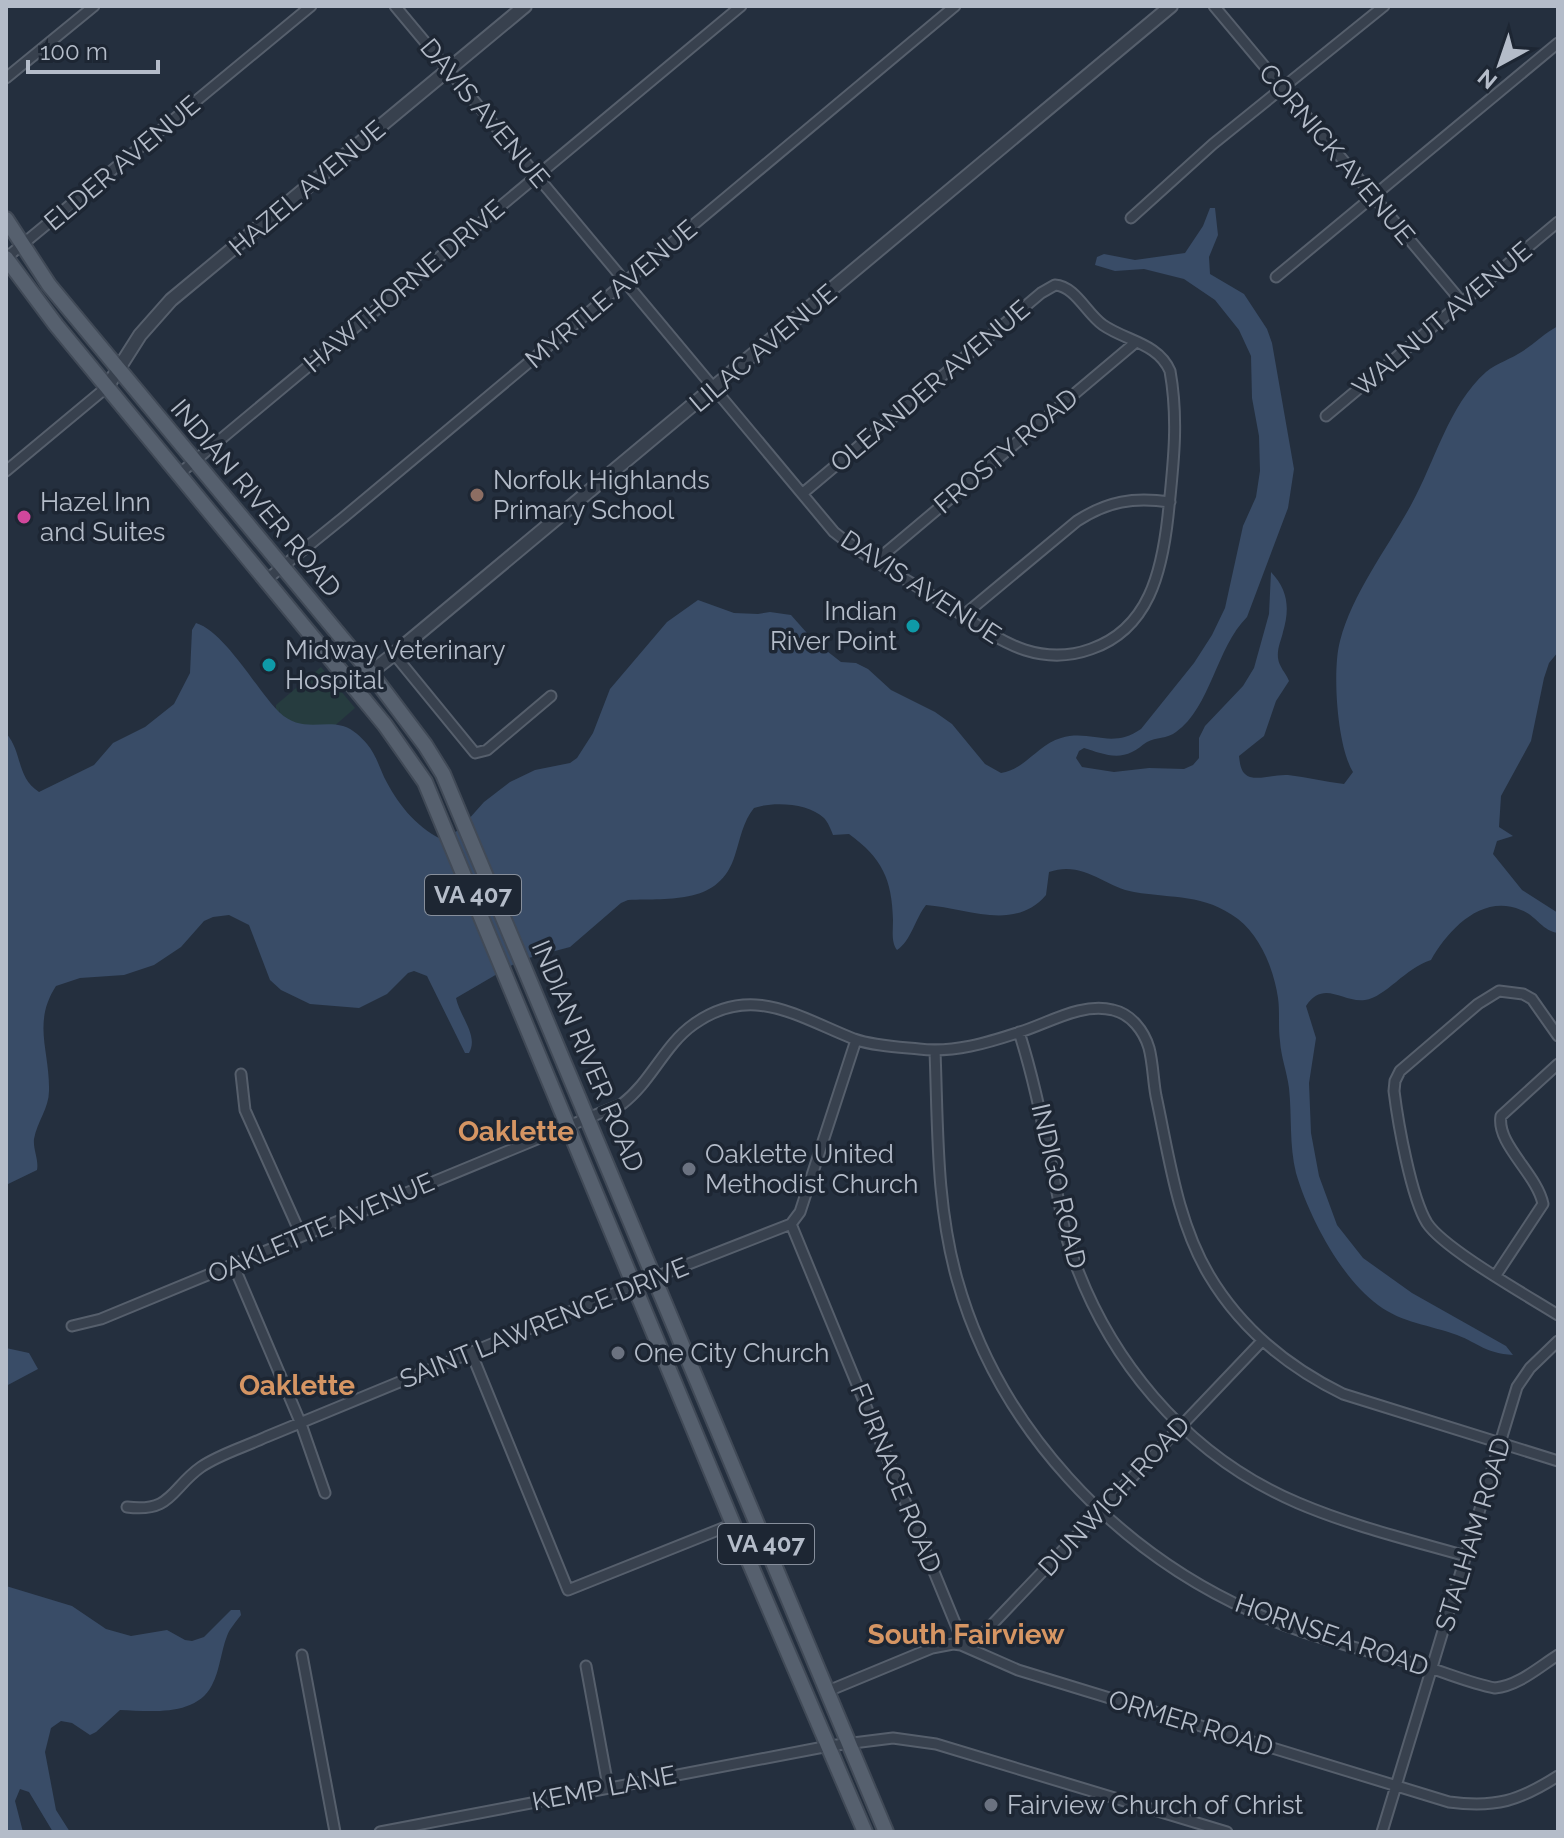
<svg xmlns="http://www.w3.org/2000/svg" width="1564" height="1838" font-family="Raleway,sans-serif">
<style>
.green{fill:#263c3f}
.water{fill:#394c67}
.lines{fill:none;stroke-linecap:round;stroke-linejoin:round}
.minor-casing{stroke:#565f6c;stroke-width:13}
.tertiary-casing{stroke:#565f6c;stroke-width:16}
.primary-casing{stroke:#414a57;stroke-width:18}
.minor{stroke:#38414e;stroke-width:9}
.tertiary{stroke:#38414e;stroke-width:12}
.primary{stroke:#56606e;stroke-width:14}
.education-dot{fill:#8d6e63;stroke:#1d2633;stroke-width:3}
.hotel-dot{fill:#d1479c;stroke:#1d2633;stroke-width:3}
.culture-dot{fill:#0f9aa8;stroke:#1d2633;stroke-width:3}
.worship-dot{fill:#6b7280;stroke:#1d2633;stroke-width:3}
.labels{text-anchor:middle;stroke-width:7;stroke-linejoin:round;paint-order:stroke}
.shield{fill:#1d2633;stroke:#878f9c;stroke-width:2}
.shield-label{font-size:24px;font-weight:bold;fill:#b4bcc9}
.street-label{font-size:26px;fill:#b4bcc9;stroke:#1d2633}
.poi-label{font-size:26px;fill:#b4bcc9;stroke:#1d2633;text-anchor:start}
.neighbourhood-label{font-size:28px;font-weight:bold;fill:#d59563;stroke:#1d2633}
</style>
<rect width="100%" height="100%" fill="#242f3e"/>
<!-- green -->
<path class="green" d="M321 667 355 708 308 749 280 729V707L276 742V705Z"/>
<!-- water -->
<path class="water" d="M1210 208H1215L1218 235 1209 257 1210 274 1244 294 1267 329 1272 343 1294 469 1288 508 1247 617C1216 648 1211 707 1176 732 1167 739 1156 737 1147 742 1142 745 1137 750 1132 752 1116 760 1100 753 1084 748L1079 751 1076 758 1082 767 1114 772 1149 768 1184 769 1193 765 1199 758V738L1205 726 1243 686 1254 668 1269 614 1271 572C1288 590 1290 608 1283 632 1281 641 1277 648 1278 658 1279 667 1286 673 1289 681L1276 701 1264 736 1239 756C1240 765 1241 774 1250 777 1262 780 1276 774 1288 775 1307 777 1325 782 1344 784L1353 772C1337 746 1332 670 1340 641 1353 592 1387 549 1411 505 1435 462 1448 406 1486 372 1497 363 1511 359 1523 351 1535 343 1545 333 1558 326V652L1549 663 1544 678 1531 741 1501 796 1499 827 1513 836 1497 841 1493 854 1522 890 1558 913V933C1542 931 1536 915 1521 910 1482 893 1448 930 1431 960 1405 968 1386 997 1365 1000 1342 1003 1324 979 1306 1006L1316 1038 1309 1083 1311 1133 1319 1176 1337 1225 1363 1258 1412 1293 1506 1346 1513 1355C1485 1353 1480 1344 1457 1335 1430 1325 1402 1323 1378 1305 1341 1278 1309 1217 1296 1173 1289 1145 1292 1116 1289 1088 1287 1072 1281 1057 1280 1041 1278 1027 1280 1012 1278 998 1274 970 1261 937 1238 919 1203 893 1174 899 1134 892 1105 887 1083 860 1049 872L1046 895C1015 932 966 908 926 905 915 919 911 941 897 950 891 942 893 931 893 920 892 879 882 858 849 834L833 835C831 830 828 822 824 818 809 803 773 801 754 808 743 821 740 840 735 855 720 905 671 898 628 900L621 903 570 947 521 960 456 998C460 1017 479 1036 469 1053H465L427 976 414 971 408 973 387 994 359 1008 310 1004 281 990 270 980 249 925 229 915 213 917 204 921 181 947 154 965 124 975 80 978 56 986C32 1023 50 1051 49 1091 49 1108 37 1122 34 1139 33 1150 39 1160 37 1170L6 1185V733C23 753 16 777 39 792L94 765 113 743 145 727 174 704 190 673 192 630 196 623C225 632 257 690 279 712 301 733 322 720 343 726 353 729 361 737 367 744 375 753 379 766 384 777 397 803 415 826 441 839L459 830 484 802 510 782 535 770 570 763 577 758 593 733 610 689 667 622 698 600 734 613 758 614 770 612 791 615 814 641 841 662 856 663 868 669 891 690 935 712 952 724 985 764 1001 773C1026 769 1037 745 1061 738 1091 729 1111 750 1141 729L1194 663 1212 635 1225 608 1243 526 1256 497 1260 471 1259 436 1252 398 1251 356 1239 330 1215 300 1184 279 1144 269 1115 271 1095 265 1097 257 1104 254 1135 260 1185 253 1203 226Z
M6 1348 29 1353 38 1369 6 1386Z
M6 1586 72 1606 106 1629 131 1636 167 1630 185 1640 192 1641 204 1637 231 1610H240L241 1615C236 1622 230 1628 227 1636 221 1651 220 1670 212 1685 196 1717 150 1711 120 1710L96 1732 90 1735 72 1723 61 1721 51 1728 45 1752 56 1810 70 1832H53L29 1792 20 1789 15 1801 23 1832H6Z"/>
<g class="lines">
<!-- minor casing -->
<g class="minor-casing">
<path id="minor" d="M395 6 834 532C865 557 902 577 936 598 964 615 994 640 1025 650 1047 657 1069 657 1091 649 1149 629 1162 571 1168 516 1173 467 1179 421 1170 371 1158 343 1126 341 1103 325 1087 314 1075 286 1055 285L1041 293 803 493
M1214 6 1461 301
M6 78 94 6
M1131 218 1213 144 1384 6
M6 258 311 6
M1276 277 1558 43
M1326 416 1558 222
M6 471 107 387
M179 474 741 6
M876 561 1136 342
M266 580 344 517 955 6
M964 615 1077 521C1108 501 1133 497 1170 502
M394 654 475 753 487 750 551 696
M1019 1032C1034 1079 1043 1126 1053 1173 1058 1195 1061 1217 1067 1239 1103 1356 1185 1455 1298 1503 1352 1526 1410 1540 1466 1556
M1558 1036 1532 999 1523 994 1499 991 1478 1004 1400 1071 1395 1081 1394 1091C1398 1123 1411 1197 1427 1223 1444 1249 1528 1296 1558 1315
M935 1051C938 1128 936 1204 957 1279 998 1427 1114 1550 1253 1612 1305 1636 1364 1650 1420 1665 1445 1672 1469 1683 1495 1688 1518 1686 1539 1667 1558 1655
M241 1074 245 1110 301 1235
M791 1224 960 1635 961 1645 984 1633 1262 1341
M233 1264 301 1424 325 1493
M1496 1275 1543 1204C1537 1174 1496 1144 1501 1116L1558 1064
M72 1326 101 1319 622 1104C652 1081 664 1045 694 1024 752 983 798 1017 854 1039 874 1046 898 1047 919 1049 954 1053 987 1043 1020 1032 1049 1023 1082 1002 1113 1010 1131 1014 1144 1031 1149 1048 1153 1063 1153 1080 1156 1096 1169 1156 1177 1221 1209 1275 1241 1329 1288 1367 1343 1394L1558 1461
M471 1352 568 1590 733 1524
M127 1507C172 1513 171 1488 201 1467 220 1454 245 1447 266 1437L635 1285 791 1224 800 1212 856 1040
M302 1655 335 1832
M586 1666 608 1786
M828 1691 932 1648 953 1644 961 1645 1018 1670 1449 1802C1496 1808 1519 1801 1558 1776
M380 1832 829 1746 893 1738 936 1744 1227 1832
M1382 1832 1517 1387 1530 1368 1558 1341"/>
</g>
<!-- tertiary casing -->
<g class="tertiary-casing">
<path id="tertiary" d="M107 387 140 335 171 300 525 6
M353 686 394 654 1171 6"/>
</g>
<!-- primary casing -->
<g class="primary-casing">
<path id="primary" d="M6 219 49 285 370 672 425 745 443 774 886 1832
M6 258 56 325 385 725 425 782 733 1524 865 1832"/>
</g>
<!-- minor -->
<use href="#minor" class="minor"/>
<!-- tertiary -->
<use href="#tertiary" class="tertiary"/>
<!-- primary -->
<use href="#primary" class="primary"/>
</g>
<!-- markers -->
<circle class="education-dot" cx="477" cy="495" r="8"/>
<circle class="hotel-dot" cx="24" cy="517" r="8"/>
<g class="culture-dot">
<circle cx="913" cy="626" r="8"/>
<circle cx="269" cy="665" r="8"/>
</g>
<g class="worship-dot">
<circle cx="689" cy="1169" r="8"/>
<circle cx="618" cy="1353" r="8"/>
<circle cx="991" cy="1805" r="8"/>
</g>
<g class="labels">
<!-- shield labels -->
<g class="shield">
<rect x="425" y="875" width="96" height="40" rx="6"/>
<rect x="718" y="1524" width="96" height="40" rx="6"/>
</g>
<g class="shield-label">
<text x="473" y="903">VA 407</text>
<text x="766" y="1552">VA 407</text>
</g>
<!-- street labels -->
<g class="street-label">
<text transform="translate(485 113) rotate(50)" y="9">DAVIS AVENUE</text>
<text transform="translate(1337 154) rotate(50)" y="9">CORNICK AVENUE</text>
<text transform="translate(122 163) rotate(-40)" y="9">ELDER AVENUE</text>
<text transform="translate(307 188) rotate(-40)" y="9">HAZEL AVENUE</text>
<text transform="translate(404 286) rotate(-40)" y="9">HAWTHORNE DRIVE</text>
<text transform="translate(611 294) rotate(-40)" y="9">MYRTLE AVENUE</text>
<text transform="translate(1442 319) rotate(-40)" y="9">WALNUT AVENUE</text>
<text transform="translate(763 348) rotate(-40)" y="9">LILAC AVENUE</text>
<text transform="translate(930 386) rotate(-40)" y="9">OLEANDER AVENUE</text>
<text transform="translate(1006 451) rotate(-40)" y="9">FROSTY ROAD</text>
<text transform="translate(256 498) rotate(50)" y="9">INDIAN RIVER ROAD</text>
<text transform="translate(921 587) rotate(33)" y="9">DAVIS AVENUE</text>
<text transform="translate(588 1056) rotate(67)" y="9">INDIAN RIVER ROAD</text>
<text transform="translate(1059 1186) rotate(77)" y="9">INDIGO ROAD</text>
<text transform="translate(321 1228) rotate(-23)" y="9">OAKLETTE AVENUE</text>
<text transform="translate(544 1323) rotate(-22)" y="9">SAINT LAWRENCE DRIVE</text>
<text transform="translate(896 1478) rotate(68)" y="9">FURNACE ROAD</text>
<text transform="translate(1114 1496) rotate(-47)" y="9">DUNWICH ROAD</text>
<text transform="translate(1473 1534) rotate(-73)" y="9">STALHAM ROAD</text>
<text transform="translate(1332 1635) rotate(19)" y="9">HORNSEA ROAD</text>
<text transform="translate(1191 1723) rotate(17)" y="9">ORMER ROAD</text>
<text transform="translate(604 1788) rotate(-11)" y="9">KEMP LANE</text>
</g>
<!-- poi labels -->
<g class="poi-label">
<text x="493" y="489">Norfolk Highlands<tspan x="493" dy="30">Primary School</tspan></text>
<text x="40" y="511">Hazel Inn<tspan x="40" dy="30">and Suites</tspan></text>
<text x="897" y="620" text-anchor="end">Indian<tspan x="897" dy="30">River Point</tspan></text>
<text x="285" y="659">Midway Veterinary<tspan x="285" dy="30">Hospital</tspan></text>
<text x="705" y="1163">Oaklette United<tspan x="705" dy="30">Methodist Church</tspan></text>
<text x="634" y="1362">One City Church</text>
<text x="1007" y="1814">Fairview Church of Christ</text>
</g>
<!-- neighbourhood labels -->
<g class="neighbourhood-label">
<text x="516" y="1141">Oaklette</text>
<text x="297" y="1395">Oaklette</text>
<text x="966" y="1644">South Fairview</text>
</g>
</g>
<!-- border -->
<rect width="1564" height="1838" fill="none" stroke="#b4bcc9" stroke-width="16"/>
<!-- north arrow -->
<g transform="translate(1500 64) rotate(220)" stroke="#1d2633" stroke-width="6" paint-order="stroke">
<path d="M0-6L14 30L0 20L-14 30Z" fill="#b4bcc9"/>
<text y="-12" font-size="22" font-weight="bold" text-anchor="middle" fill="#b4bcc9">N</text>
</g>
<!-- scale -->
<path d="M28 60v12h130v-12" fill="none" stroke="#b4bcc9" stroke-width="4"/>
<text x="40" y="60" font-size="24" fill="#b4bcc9" stroke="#1d2633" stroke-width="6" paint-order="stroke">100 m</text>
</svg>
